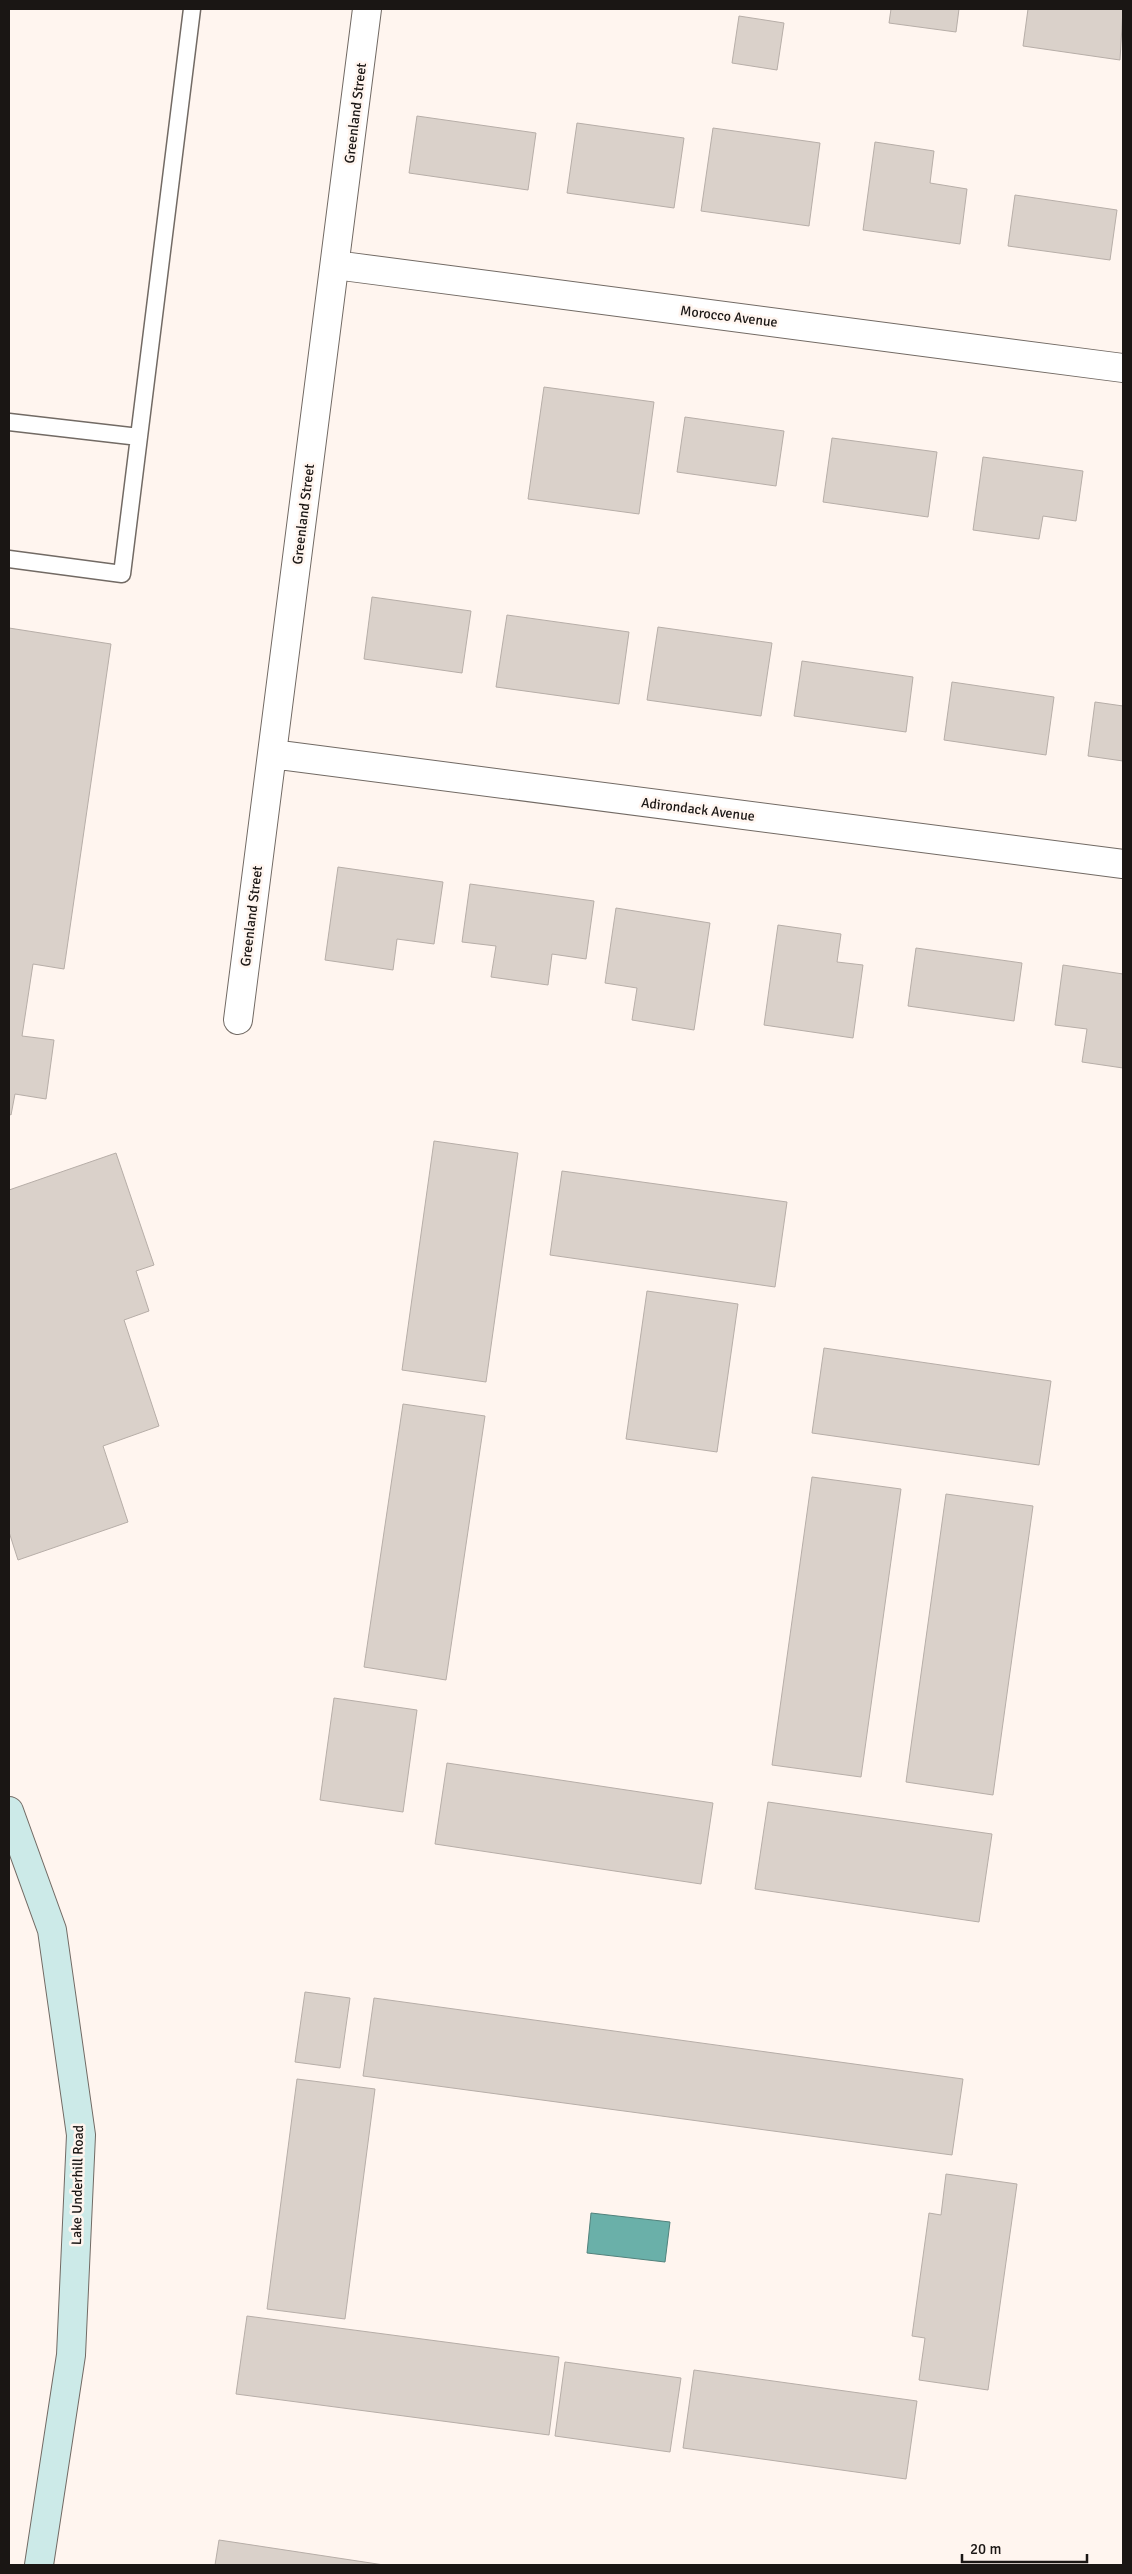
<svg xmlns="http://www.w3.org/2000/svg" width="1132" height="2574" viewBox="0 0 1132 2574" font-family="Signika,sans-serif">
<rect width="100%" height="100%" fill="#fff5ef"/>
<!-- water -->
<path fill="#6ab0a9" stroke="#52827c" d="M591 2213 670 2222 665 2262 587 2253Z"/>
<!-- building -->
<path fill="#dad1ca" stroke="#b7aea8" d="M891 9H959L956 32 889 23Z
M1028 9H1123L1120 60 1023 46Z
M739 16 784 23 777 70 732 63Z
M417 116 536 133 528 190 409 173Z
M577 123 684 138 674 208 567 193Z
M713 128 820 143 809 226 701 211Z
M875 142 934 151 930 183 967 189 960 244 863 230Z
M1015 195 1117 210 1110 260 1008 246Z
M544 387 654 402 639 514 528 499Z
M685 417 784 431 776 486 677 472Z
M832 438 937 452 928 517 823 502Z
M983 457 1083 471 1076 521 1043 516 1039 539 973 530Z
M372 597 471 611 462 673 364 659Z
M507 615 629 632 619 704 496 687Z
M658 627 772 643 761 716 647 700Z
M9 628 111 644 64 969 33 964 22 1036 54 1040 46 1099 15 1094 11 1115 9 1114Z
M802 661 913 677 906 732 794 716Z
M952 682 1054 697 1046 755 944 740Z
M1095 702 1123 706V761L1088 756Z
M338 867 443 882 434 944 397 939 393 970 325 960Z
M470 884 594 901 586 959 552 954 548 985 491 977 496 946 462 942Z
M616 908 710 923 694 1030 632 1020 637 988 605 983Z
M778 925 841 934 837 962 863 965 853 1038 764 1025Z
M916 948 1022 963 1014 1021 908 1006Z
M1063 965 1123 974V1068L1082 1062 1087 1029 1055 1025Z
M434 1141 518 1153 486 1382 402 1370Z
M116 1153 154 1265 136 1271 149 1311 124 1320 159 1426 103 1446 128 1522 18 1560 9 1532V1190Z
M562 1171 787 1202 775 1287 550 1255Z
M647 1291 738 1304 717 1452 626 1439Z
M824 1348 1051 1381 1039 1465 812 1433Z
M403 1404 485 1416 446 1680 364 1667Z
M812 1477 901 1489 861 1777 772 1765Z
M946 1494 1033 1506 993 1795 906 1782Z
M334 1698 417 1710 403 1812 320 1800Z
M447 1763 713 1803 701 1884 435 1844Z
M768 1802 992 1834 979 1922 755 1889Z
M305 1992 350 1998 340 2068 295 2062Z
M374 1998 963 2079 952 2155 363 2076Z
M297 2079 375 2089 345 2319 267 2309Z
M946 2174 1017 2184 988 2390 919 2380 925 2338 912 2336 929 2213 941 2215Z
M247 2316 559 2357 549 2435 236 2394Z
M565 2362 681 2378 670 2452 555 2436Z
M694 2370 917 2401 906 2479 683 2448Z
M219 2540 384 2565H215Z"/>
<g fill="none" stroke-linecap="round" stroke-linejoin="round">
<defs>
<path id="service" d="M9 422 139 437
M9 559 122 574 192 9"/>
<path id="minor" d="M335 265 1123 368
M272 754 1123 864
M238 1020 367 9"/>
<path id="secondary" d="M9 1811 52 1930 81 2135 71 2355 39 2565"/>
</defs>
<!-- service casing -->
<use href="#service" stroke="#726a64" stroke-width="19"/>
<!-- minor casing -->
<use href="#minor" stroke="#726a64" stroke-width="30"/>
<!-- secondary casing -->
<use href="#secondary" stroke="#726a64" stroke-width="30"/>
<!-- service -->
<use href="#service" stroke="#fff" stroke-width="16"/>
<!-- minor -->
<use href="#minor" stroke="#fff" stroke-width="28"/>
<!-- secondary -->
<use href="#secondary" stroke="#cceae8" stroke-width="28"/>
</g>
<g text-anchor="middle" stroke-width="5" stroke-linejoin="round" paint-order="stroke">
<!-- street labels -->
<g font-size="14" fill="#1a1614" stroke="#fff5ef">
<text transform="translate(355 113) rotate(-83)" y="5">Greenland Street</text>
<text transform="translate(729 316) rotate(7)" y="5">Morocco Avenue</text>
<text transform="translate(303 514) rotate(-83)" y="5">Greenland Street</text>
<text transform="translate(698 809) rotate(7)" y="5">Adirondack Avenue</text>
<text transform="translate(251 916) rotate(-83)" y="5">Greenland Street</text>
<text transform="translate(77 2185) rotate(-89)" y="5">Lake Underhill Road</text>
</g>
</g>
<!-- border -->
<rect width="1132" height="2574" fill="none" stroke="#1a1614" stroke-width="20"/>
<!-- scale -->
<path d="M962 2554v8h125v-8" fill="none" stroke="#1a1614" stroke-width="2.5"/>
<text x="970" y="2554" font-size="15" fill="#1a1614" stroke="#fff5ef" stroke-width="4" paint-order="stroke">20 m</text>
</svg>
